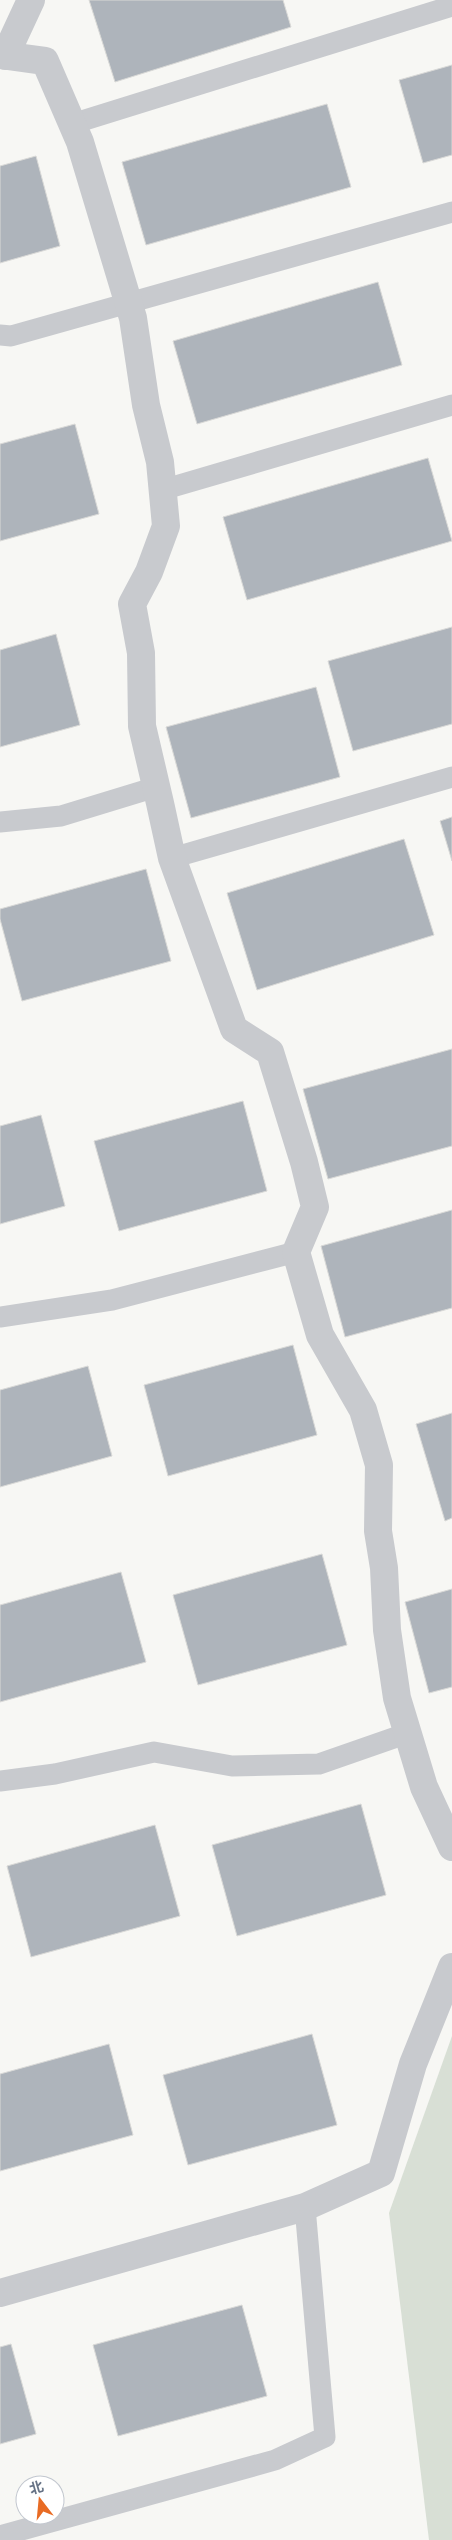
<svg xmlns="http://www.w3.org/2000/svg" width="452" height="2540" viewBox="0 0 452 2540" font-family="Inter,'Noto Sans SC',sans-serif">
<rect width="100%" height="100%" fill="#f7f7f4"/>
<!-- green -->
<path fill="#d8dfd5" d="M452 2036V2540H429L389 2213Z"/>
<!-- building -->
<path fill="#aeb4bb" stroke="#d9d9d7" d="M89 0H283L291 27 115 82Z
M452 65V155L423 163 399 80Z
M327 104 351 187 146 245 122 162Z
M36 156 60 246 0 263V166Z
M378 282 402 365 197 424 173 341Z
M75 424 99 514 0 541V444Z
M428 458 452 541 247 600 223 517Z
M452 627V724L353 751 328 661Z
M56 634 80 725 0 747V650Z
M316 687 340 777 191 818 166 727Z
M452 817V861L440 821Z
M404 839 434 935 257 990 227 893Z
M146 869 171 961 22 1001 0 919V909Z
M452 1049V1146L328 1179 303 1089Z
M243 1101 267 1191 119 1231 94 1141Z
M41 1115 65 1206 0 1224V1126Z
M452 1210V1308L345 1337 321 1246Z
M293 1345 317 1435 168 1476 144 1385Z
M88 1366 112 1456 0 1487V1390Z
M452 1413V1518L445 1521 416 1424Z
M322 1554 347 1645 198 1685 173 1595Z
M121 1572 146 1662 0 1702V1605Z
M452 1589V1687L429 1693 405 1602Z
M361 1804 386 1895 237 1936 212 1845Z
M155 1825 180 1916 31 1957 7 1866Z
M312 2034 337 2125 188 2165 163 2075Z
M109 2044 133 2135 0 2171V2074Z
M242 2305 267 2396 118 2436 93 2345Z
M11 2344 36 2434 0 2444V2347Z"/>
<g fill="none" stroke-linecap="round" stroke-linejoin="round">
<!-- service -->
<path stroke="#c8cace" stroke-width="21" d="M72 124 452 6
M0 335 11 336 452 212
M162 490 452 405
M0 822 61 816 156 787
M172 858 452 777
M0 1317 112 1300 296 1252
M0 1781 55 1774 154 1752 232 1766 319 1764 408 1733
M0 2536 275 2460 325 2437 305 2207"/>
<!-- minor -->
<path stroke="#c8cace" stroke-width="28" d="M0 55 45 61 80 142 133 318 146 405 160 462 166 526 149 572 132 604 141 653 142 726 160 803 172 858 234 1029 270 1052 304 1162 315 1207 296 1252 320 1335 363 1410 379 1465 378 1531 384 1568 387 1630 397 1698 424 1787 452 1847
M5 56 31 0
M0 2293 305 2207 381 2173 413 2064 452 1967"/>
</g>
<!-- north arrow -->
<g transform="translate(40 2500) rotate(344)"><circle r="24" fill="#ffffff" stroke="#c2c7cf"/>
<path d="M0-4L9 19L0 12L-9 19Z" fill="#e86b24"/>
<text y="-8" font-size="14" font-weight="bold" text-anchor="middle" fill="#667386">北</text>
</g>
</svg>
